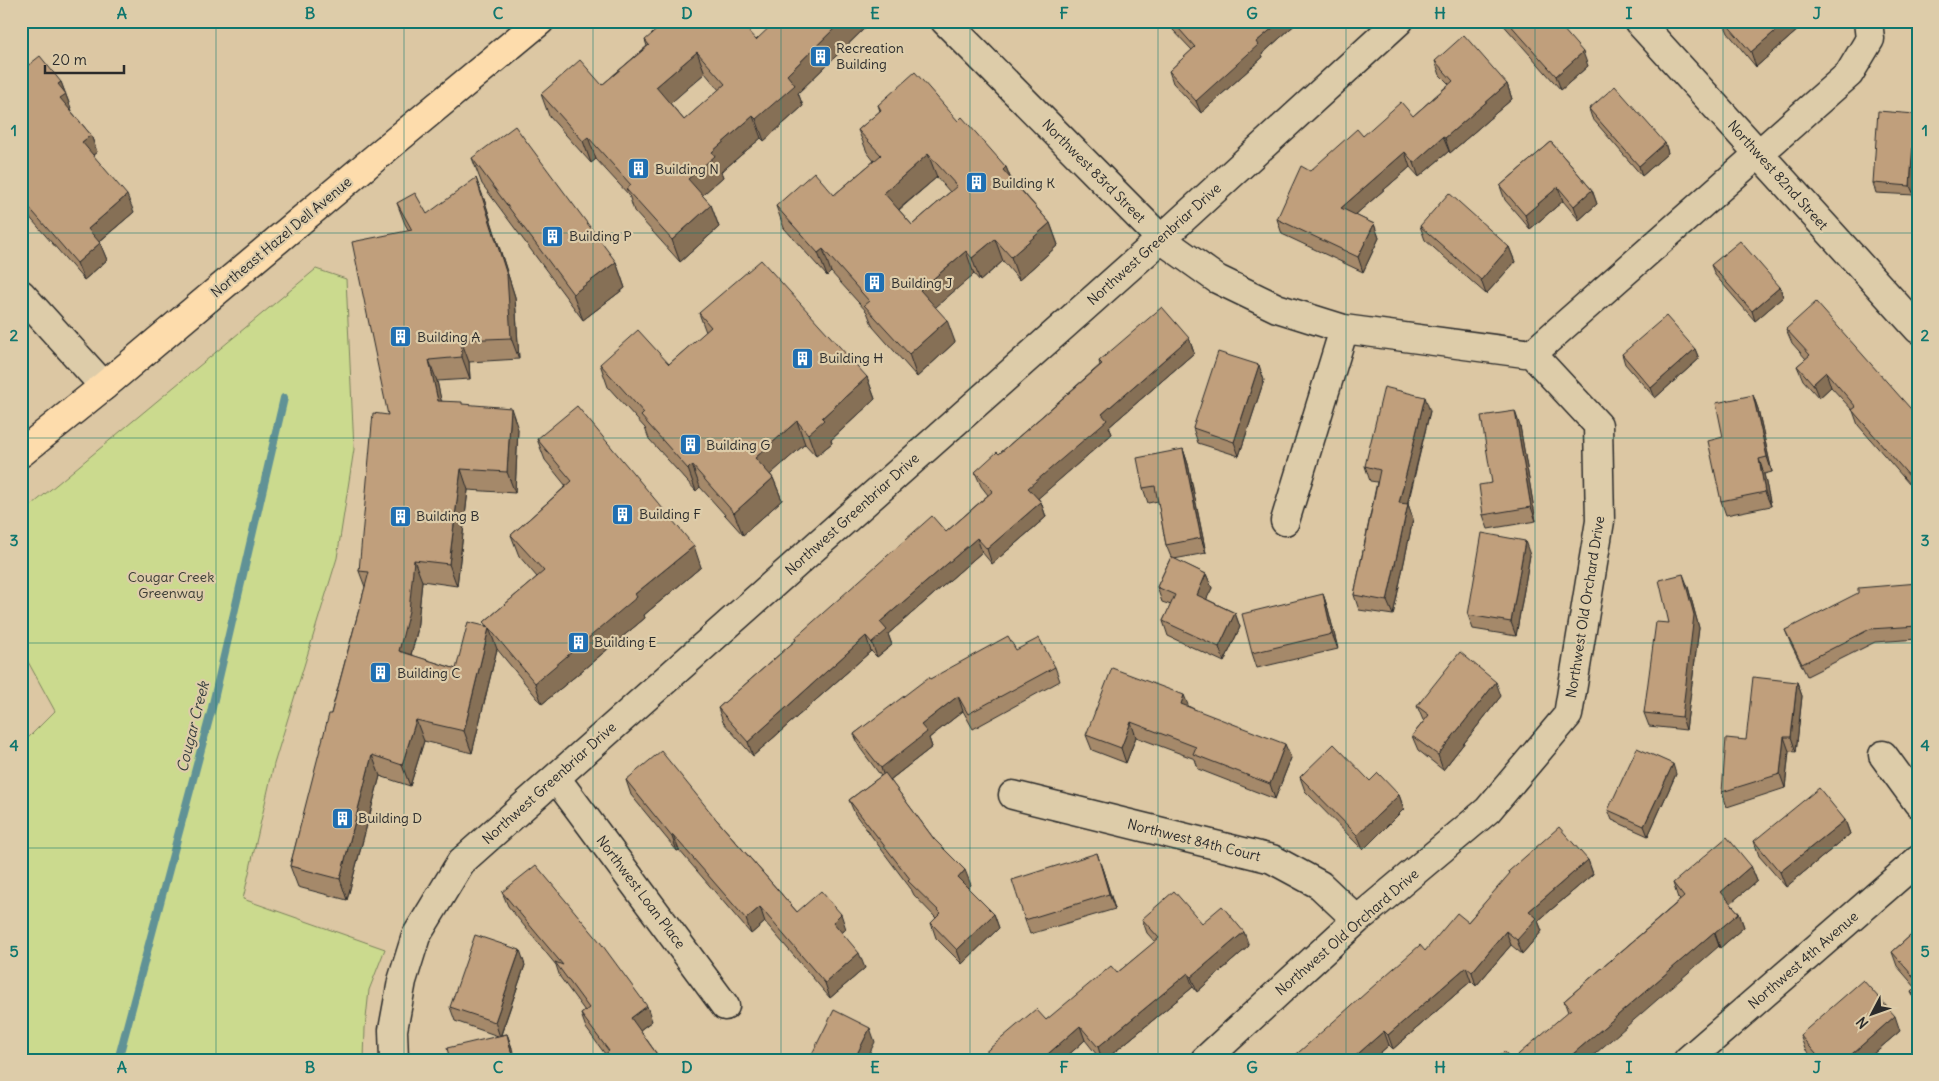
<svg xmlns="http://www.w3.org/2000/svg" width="1939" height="1081" viewBox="0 0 1939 1081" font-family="Delius,sans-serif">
<rect width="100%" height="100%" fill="#dcc7a3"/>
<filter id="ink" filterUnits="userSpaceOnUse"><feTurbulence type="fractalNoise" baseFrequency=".02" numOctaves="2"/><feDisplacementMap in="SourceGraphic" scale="10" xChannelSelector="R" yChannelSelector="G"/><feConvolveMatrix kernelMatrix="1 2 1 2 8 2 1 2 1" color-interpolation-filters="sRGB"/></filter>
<g filter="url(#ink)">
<!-- green -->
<path fill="#cbda8e" stroke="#7b825c" d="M316 269 346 279 354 449 337 558 274 764 243 899 385 949 369 990 365 1028 364 1060H21V745L55 711 21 649V514Z"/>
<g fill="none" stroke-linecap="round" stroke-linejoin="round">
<!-- stream -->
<path stroke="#619296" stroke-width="8" d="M118 1060 211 712 284 398"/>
<defs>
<path id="minor" d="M945 21 1161 239 1217 279 1277 308 1344 329 1532 354
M1638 21 1918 329
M21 294 104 386
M1285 521 1344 329
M1883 755 1918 803
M556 778 725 1006
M1013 795 1272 859 1320 885 1357 920
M394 1060 393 1030 402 981 416 936 461 862 1161 239 1399 21
M1205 1060 1357 920 1488 810 1568 715 1600 521 1598 425 1532 354 1849 74 1870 39 1868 21
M1688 1060 1918 860"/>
<path id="major" d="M21 453 104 386 388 147 540 21"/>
</defs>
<!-- minor casing -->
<use href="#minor" stroke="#2b2b2b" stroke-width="31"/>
<!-- major casing -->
<use href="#major" stroke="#2b2b2b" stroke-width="31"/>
<!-- minor -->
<use href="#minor" stroke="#ddcca9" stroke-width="28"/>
<!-- major -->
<use href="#major" stroke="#fddcac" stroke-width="28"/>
</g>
<!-- wall -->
<path fill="#a5896b" stroke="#2b2b2b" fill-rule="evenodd" d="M1170 21 1214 22 1299 21 1262 54 1263 57 1201 113 1173 83 1169 71 1192 50 1173 30Z
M1500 21H1556L1588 66 1561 90Z
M1723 21H1808L1756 67 1728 33Z
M869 24 798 93 803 106 764 141 761 138 721 172 723 177 702 195 711 205 719 227 680 262 634 211 629 195 596 159 591 163 549 116 541 94 602 85 647 46 645 40H756ZM705 73 719 90 684 120 670 103Z
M1435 61 1507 84 1512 99 1450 153 1449 151 1419 177 1410 167 1355 215 1374 224 1379 238 1363 272 1282 234 1277 219 1363 136 1413 116 1449 84 1440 75Z
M21 71 61 82 72 111H71L91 135 97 152 93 155 134 212 99 242 107 260 84 280 26 213 24 214 21 211Z
M878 105 958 121 1006 167 1010 177 1050 223 1058 245 1019 280 1003 261 980 281 974 274 935 307 955 342 917 377 873 327 867 312 831 272 827 276 784 228 776 206 834 195 874 161 867 152 858 130 880 111ZM937 177 950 192 912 225 899 210Z
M1589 109 1665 143 1668 153 1642 176 1592 118Z
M1918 121V137L1914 195 1876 193 1873 183Z
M1551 142 1592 190 1597 204 1579 220 1563 201 1530 229 1505 200 1500 186Z
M472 158 616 262 625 288 583 320 482 184Z
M484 199 515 297 519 359 469 362 470 379 437 381 441 401 463 405 518 429 515 493 468 490 457 586 422 581 417 632 411 655 456 669 486 627 484 622 537 577 519 556 511 535 566 486 545 460 537 439 701 567 644 615 645 618 542 704 497 649 472 753 424 741 410 786 380 776 347 900 298 887 290 866 365 587 359 571 388 415 409 231 405 224 397 203 427 214Z
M1420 226 1509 247 1515 262 1486 294 1425 240Z
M1711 265 1780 287 1783 297 1755 321 1715 275Z
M699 313 867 377 875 399 831 440 832 443 816 456 805 444 770 474 773 478 782 500 743 535 700 487 696 491 649 439 645 428 608 387 600 364H669L706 332Z
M1786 329 1918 417 1916 492 1858 425 1853 411 1831 387 1819 398 1803 380 1797 366 1806 359 1792 343Z
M1189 338 1194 353 1109 427 1112 434 1038 498 1041 502 1046 517 992 564 982 552 888 634 892 645 877 657 871 651 753 756 723 722 718 708 796 640 795 638 946 532 988 495 981 486 975 472 999 454 1100 365 1099 361Z
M1695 349 1699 359 1655 398 1625 364 1622 354Z
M1264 380 1239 456 1198 443 1193 428Z
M1753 395 1758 409 1772 472 1764 474 1771 506 1726 515 1721 501 1723 437Z
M1430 411 1408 504 1413 519 1393 615 1359 610 1354 595 1377 482 1370 481 1365 466Z
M1520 426 1536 521 1488 529 1483 515 1492 483Z
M1183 449 1188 464 1206 553 1174 559 1206 574 1212 588 1206 599 1235 613 1240 627 1224 662 1168 636 1163 621 1171 605 1162 602 1157 587 1171 557 1166 545 1158 501 1148 503 1143 488Z
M1530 555 1516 636 1473 629 1468 615Z
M1918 583V639L1875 642 1807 676 1790 642 1785 630Z
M1688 587 1699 628 1686 730 1649 726 1644 713 1669 623Z
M1323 594 1328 609 1338 649 1257 668 1252 653Z
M1055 667 1060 681 973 729 963 711 929 738 932 747 890 780 934 839 971 885 968 888 994 914 999 928 962 964 936 938 931 923 936 918 914 895 911 889 855 814 849 800 881 776 860 748 854 734 930 679Z
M1797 682 1802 696 1796 752 1789 751 1785 788 1727 807 1722 792 1746 740Z
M1501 696 1443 770 1418 750 1412 736 1424 721 1423 720 1417 706Z
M1188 706 1291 758 1275 799 1198 769 1195 759 1136 737 1126 763 1092 750 1086 735Z
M1676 774 1648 836 1612 820 1608 810Z
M1300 777 1370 781 1399 795 1404 809 1363 850 1305 791Z
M626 780 716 819 797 912 846 929 842 933 865 968 830 998 765 922 751 934 679 850 677 851 631 795Z
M1845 820 1850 834 1786 887 1759 856 1754 841Z
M1588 860 1593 874 1538 921 1542 931 1522 954 1511 945 1476 986 1471 981 1393 1049 1389 1045 1372 1060H1290L1425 951 1468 922 1510 874 1509 871Z
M1751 866 1757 881 1730 903 1739 913 1744 927 1720 948 1719 946 1568 1012 1564 1001 1680 900 1678 898 1673 883Z
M1102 868 1115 909 1030 934 1025 920Z
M502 892 652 1021 640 1030 661 1060H603L602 1057 605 1054 586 1028 581 1014 585 1011 560 977 556 965 508 906Z
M1142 919 1202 923 1249 946 1197 992 1193 987 1105 1060H1101L1085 1040 1063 1060H976L1046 1020 1117 973 1155 942 1147 933Z
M1918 929V1007L1911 992 1916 988 1897 966 1892 952Z
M525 965 501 1035 507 1034 512 1048 498 1036 455 1021 450 1007Z
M1900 1031 1866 1060H1814L1805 1049 1800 1035Z"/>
<!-- shaded-wall -->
<path fill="#866f57" stroke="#2b2b2b" d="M842 21H868L869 24 798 93 803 106 764 141 756 119 787 75Z
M1281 21H1299L1262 54 1263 57 1201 113 1196 101 1256 42Z
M1787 21H1808L1756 67 1751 52Z
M697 52 705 73 664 109 656 87Z
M1583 52 1588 66 1561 90 1556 76Z
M61 82 72 111 67 116 60 98 58 84Z
M1507 84 1512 99 1450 153 1445 138Z
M1915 114 1918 121V137L1914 195 1910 186Z
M753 116 761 138 721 172 723 177 696 201 688 179 712 152Z
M91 135 97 152 88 159 82 142Z
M588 137 596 159 591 163 583 141Z
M1443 137 1449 151 1419 177 1414 163Z
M1665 143 1668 153 1642 176 1639 166Z
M1405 152 1410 167 1346 223 1341 208Z
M928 154 937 177 892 215 884 193Z
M1006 167 1015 190 1003 170Z
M476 178 484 199 515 297 519 359 511 338Z
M1558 187 1563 201 1530 229 1525 215Z
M1592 190 1597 204 1579 220 1574 206Z
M127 195 134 212 94 246 88 229Z
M21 201 26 213 24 214 21 206Z
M711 205 719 227 680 262 672 240Z
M1050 223 1058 245 1019 280 1011 257Z
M1374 224 1379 238 1363 272 1358 257Z
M995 239 1003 261 980 281 972 258Z
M100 243 107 260 84 280 77 263Z
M1509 247 1515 262 1486 294 1481 280Z
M823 249 831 272 827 276 818 253Z
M966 251 974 274 929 313 920 290Z
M616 262 625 288 583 320 573 294Z
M1780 287 1783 297 1755 321 1752 311Z
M947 320 955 342 917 377 909 354Z
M1189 338 1194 353 1109 427 1112 434 1034 502 1028 488 1102 414Z
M461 340 469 362 470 379 462 357Z
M1695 349 1699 359 1655 398 1651 388Z
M429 360 437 381 446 422 438 401Z
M1259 365 1264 380 1239 456 1234 442Z
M1826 372 1831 387 1819 398 1813 384Z
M867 377 875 399 831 440 832 443 816 456 808 434 822 418Z
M1753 395 1758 409 1772 472 1767 457Z
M1425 397 1430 411 1404 517 1399 503Z
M511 408 518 429 515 493 507 472Z
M1515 411 1520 426 1536 521 1531 507Z
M797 421 805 444 764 480 755 458Z
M1183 449 1188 464 1206 553 1201 538Z
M1759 459 1764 474 1771 506 1765 492Z
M692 465 700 487 696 491 688 469Z
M461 469 468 490 457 586 449 564Z
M1918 472V491L1916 492 1911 478Z
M773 478 782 500 743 535 734 513Z
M1041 502 1046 517 992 564 987 549Z
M1408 504 1413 519 1393 615 1387 601Z
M977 538 982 552 888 634 892 645 877 657 872 643 880 622Z
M1525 541 1530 555 1516 636 1511 622Z
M694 546 701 567 644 615 645 618 542 704 535 683 635 594Z
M414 560 422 581 417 632 406 673 399 651Z
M1206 574 1212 588 1202 609 1197 595Z
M1683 574 1688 587 1699 628 1686 730 1682 717Z
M1323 594 1328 609 1338 649 1332 634Z
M1235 613 1240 627 1224 662 1219 647Z
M489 628 497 649 472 753 464 731Z
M866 636 871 651 753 756 748 742Z
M1496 682 1501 696 1443 770 1438 755Z
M1797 682 1802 696 1796 752 1791 737Z
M1184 695 1190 710 1181 704Z
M958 696 963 711 929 738 932 747 886 783 881 768 921 725Z
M416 720 424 741 410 786 402 765Z
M1131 722 1136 737 1126 763 1121 748Z
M1784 737 1789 751 1785 788 1780 774Z
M1285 744 1291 758 1275 799 1270 784Z
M372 755 380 776 347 900 340 879Z
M1673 764 1676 774 1648 836 1644 826Z
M1399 795 1404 809 1363 850 1357 835Z
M1845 820 1850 834 1786 887 1780 872Z
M673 835 679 850 677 851 672 837Z
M1097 853 1102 868 1115 909 1109 894Z
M1588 860 1593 874 1538 921 1542 931 1522 954 1517 940 1529 911Z
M1751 866 1757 881 1726 907 1721 892Z
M965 870 971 885 963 892 958 878Z
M760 907 765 922 751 934 746 919Z
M1739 913 1744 927 1720 948 1715 933Z
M841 914 846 929 838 936 833 922Z
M994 914 999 928 962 964 957 950Z
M1506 931 1511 945 1476 986 1472 972Z
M1244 932 1249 946 1197 992 1191 977Z
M1714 932 1719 946 1588 1060H1566Z
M520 950 525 965 500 1037 495 1022Z
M859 953 865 968 830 998 825 983Z
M1466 967 1471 981 1393 1049 1388 1035Z
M1188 973 1193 987 1105 1060H1102L1098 1047Z
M647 1006 652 1021 636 1033 631 1018Z
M1895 1016 1900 1031 1866 1060H1845Z
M1080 1026 1085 1040 1063 1060H1041Z
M870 1028 875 1042 866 1060H854Z
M1384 1031 1389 1045 1372 1060H1351Z
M507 1034 512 1048 515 1060H513Z"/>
<!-- building -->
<path fill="#c09f7c" stroke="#2b2b2b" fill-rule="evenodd" d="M667 21H739L756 40 776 21H842L787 75 795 85 756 119 753 116 712 152 715 156 688 179 711 205 672 240 626 189 631 185 588 137 583 141 541 94 580 60 602 85 649 45 645 40ZM697 52 725 84 684 120 656 87Z
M1172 21 1214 22 1281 21 1256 42 1258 45 1196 101 1169 71 1195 47Z
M1507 21H1556L1583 52 1556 76Z
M1724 21H1787L1751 52Z
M1464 35 1507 84 1445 138 1443 137 1414 163 1405 152 1341 208 1374 224 1358 257 1277 219 1301 166 1310 171 1357 129 1363 136 1401 102 1413 116 1453 81 1435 61Z
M40 56 61 82 58 84 66 94 60 98 91 135 82 142 127 195 88 229 100 243 77 263 21 198V71Z
M915 72 958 121 962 117 1006 167 1003 170 1050 223 1011 257 995 239 972 258 966 251 920 290 947 320 909 354 864 305 869 301 823 249 818 253 776 206 814 172 834 195 881 155 858 130 881 110 878 105ZM928 154 957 186 912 225 884 193Z
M1615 86 1665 143 1639 166 1589 109Z
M1878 111 1915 114 1910 186 1873 183Z
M515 126 616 262 573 294 472 158Z
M1551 142 1592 190 1574 206 1558 187 1525 215 1500 186Z
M476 178 507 275 511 338 461 340 462 357 429 360 438 401 462 402V404L511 408 507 472 461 469 449 564 414 560 409 611 399 651 456 669 468 622 489 627 484 622 544 571 511 535 572 481 537 439 577 406 694 546 635 594 637 597 535 683 489 628 464 731 416 720 402 765 372 755 340 879 290 866 329 714H331L369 572 359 571 373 413 388 415 352 242 412 230 397 203 415 193 427 214Z
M1449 193 1509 247 1481 280 1420 226Z
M1740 241 1780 287 1752 311 1711 265Z
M761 260 867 377 822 418 824 420 808 434 797 421 755 458 773 478 734 513 692 465 688 469 641 416 644 413 600 364 638 330 669 364 711 327 699 313Z
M1816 302 1918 417V472L1911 478 1852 410 1856 407 1826 372 1813 384 1797 366 1810 355 1786 329Z
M1162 307 1189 338 1102 414 1107 420 1028 488 1041 502 987 549 977 538 880 622 887 630 872 643 866 636 748 742 718 708 796 640 795 638 932 516 946 532 993 491 975 472 997 452 999 454 1102 364 1099 361Z
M1666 316 1695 349 1651 388 1622 354Z
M1218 352 1259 365 1234 442 1193 428Z
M1384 387 1425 397 1399 503 1408 504 1387 601 1354 595 1380 470 1365 466Z
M1753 395 1767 457 1759 459 1765 492 1721 501 1708 441 1723 437 1716 403Z
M1515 411 1531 507 1483 515 1479 485 1492 483 1481 416Z
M1183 449 1201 538 1166 545 1155 486 1143 488 1137 458Z
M1482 533 1525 541 1511 622 1468 615Z
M1171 557 1206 574 1197 595 1235 613 1219 647 1163 621 1175 595 1157 587Z
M1683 574 1694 615 1682 717 1644 713 1656 622 1669 623 1659 580Z
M1918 583V626L1870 629 1802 664 1785 630 1858 593V588Z
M1323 594 1332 634 1252 653 1242 614Z
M1008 636 1016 650 1039 638 1055 667 968 714 958 696 921 725 927 732 881 768 854 734 929 677 930 679Z
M1460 652 1496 682 1438 755 1412 736 1429 715 1417 706Z
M1112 668 1184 695 1181 704 1285 744 1270 784 1193 754 1196 747 1131 722 1121 748 1086 735Z
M1753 677 1797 682 1791 737H1784L1780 774 1722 792 1726 738 1746 740Z
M1334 744 1370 781 1378 773 1399 795 1357 835 1300 777Z
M1637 748 1673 764 1644 826 1608 810Z
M661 751 716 819 797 912 821 891 841 914 833 922 859 953 825 983 760 907 746 919 673 835 672 837 626 780Z
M885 773 934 839 965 870 958 878 994 914 957 950 931 923 941 913 908 881 910 879 849 800Z
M1819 788 1845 820 1780 872 1754 841Z
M1559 827 1588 860 1529 911 1537 918 1517 940 1506 931 1472 972 1466 967 1388 1035 1384 1031 1351 1060H1290L1420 945 1425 951 1457 913 1468 922 1510 873 1509 871Z
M1727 837 1751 866 1721 892 1739 913 1715 933 1714 932 1566 1060H1512L1571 1009 1564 1001 1684 897 1673 883Z
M1097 853 1109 894 1025 920 1012 880Z
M536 865 600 942 647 1006 631 1018 661 1060H604L602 1057 609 1051 581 1014 589 1008 555 962 563 965 502 892Z
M1174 891 1202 923 1222 906 1244 932 1191 977 1188 973 1098 1047 1080 1026 1041 1060H976L1036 1009 1046 1020 1111 966 1117 973 1159 938 1142 919Z
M1918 929V982L1892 952Z
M475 935 520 950 495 1022 450 1007Z
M1863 980 1895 1016 1845 1060H1821L1800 1035Z
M1918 986V999L1911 992Z
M834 1010 870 1028 854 1060H809Z
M507 1034 513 1060H450L447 1048Z
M1504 1051 1512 1060H1495Z
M1761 1053 1767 1060H1753Z"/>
</g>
<!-- grid -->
<path fill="none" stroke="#0f766e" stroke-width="1" stroke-opacity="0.55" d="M216 21V1060M404 21V1060M593 21V1060M781 21V1060M970 21V1060M1158 21V1060M1346 21V1060M1535 21V1060M1723 21V1060M21 233H1918M21 438H1918M21 643H1918M21 848H1918"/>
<!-- icons -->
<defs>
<symbol id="building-square" viewBox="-11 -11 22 22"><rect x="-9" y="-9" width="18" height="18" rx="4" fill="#1f6fb2" stroke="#ddcca9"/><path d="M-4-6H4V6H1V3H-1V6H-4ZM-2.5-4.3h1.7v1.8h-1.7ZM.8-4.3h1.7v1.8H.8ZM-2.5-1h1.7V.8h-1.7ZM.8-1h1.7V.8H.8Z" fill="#fff"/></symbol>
</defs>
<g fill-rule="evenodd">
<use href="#building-square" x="808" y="44" width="25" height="25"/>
<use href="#building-square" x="626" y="156" width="25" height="25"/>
<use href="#building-square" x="964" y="170" width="25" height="25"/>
<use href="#building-square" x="540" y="224" width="25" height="25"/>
<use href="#building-square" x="862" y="270" width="25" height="25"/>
<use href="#building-square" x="388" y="324" width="25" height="25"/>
<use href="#building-square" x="790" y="346" width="25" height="25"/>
<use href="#building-square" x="678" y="432" width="25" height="25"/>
<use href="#building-square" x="610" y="502" width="25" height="25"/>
<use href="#building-square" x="388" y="504" width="25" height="25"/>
<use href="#building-square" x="566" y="630" width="25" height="25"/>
<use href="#building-square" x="368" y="660" width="25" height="25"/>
<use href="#building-square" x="330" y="806" width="25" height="25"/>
</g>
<g text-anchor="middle" stroke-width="4.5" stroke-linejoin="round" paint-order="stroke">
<!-- poi labels -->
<g font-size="14" fill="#2b2b2b" stroke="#ddcca9" text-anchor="start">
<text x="836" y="53">Recreation<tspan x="836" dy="16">Building</tspan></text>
<text x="655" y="174">Building N</text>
<text x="992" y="188">Building K</text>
<text x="569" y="241">Building P</text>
<text x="891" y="288">Building J</text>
<text x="417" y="342">Building A</text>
<text x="819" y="363">Building H</text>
<text x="706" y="450">Building G</text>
<text x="639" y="519">Building F</text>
<text x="416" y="521">Building B</text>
<text x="594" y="647">Building E</text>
<text x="397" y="678">Building C</text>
<text x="358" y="823">Building D</text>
</g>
<!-- street labels -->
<g font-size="14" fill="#2b2b2b" stroke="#ddcca9">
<text transform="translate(1094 171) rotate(45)" y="5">Northwest 83rd Street</text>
<text transform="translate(1778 175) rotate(48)" y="5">Northwest 82nd Street</text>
<text transform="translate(281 237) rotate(-40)" y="5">Northeast Hazel Dell Avenue</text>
<text transform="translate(1154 244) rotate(-42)" y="5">Northwest Greenbriar Drive</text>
<text transform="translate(852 514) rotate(-42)" y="5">Northwest Greenbriar Drive</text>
<text transform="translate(1585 607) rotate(-81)" y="5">Northwest Old Orchard Drive</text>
<text transform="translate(549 783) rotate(-42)" y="5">Northwest Greenbriar Drive</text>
<text transform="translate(1194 840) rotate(14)" y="5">Northwest 84th Court</text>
<text transform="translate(641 892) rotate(53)" y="5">Northwest Loan Place</text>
<text transform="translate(1347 932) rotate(-41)" y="5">Northwest Old Orchard Drive</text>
<text transform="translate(1803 960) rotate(-41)" y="5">Northwest 4th Avenue</text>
</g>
<!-- park labels -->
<g font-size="14" fill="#3b3c35" stroke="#ddcca9">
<text x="171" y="582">Cougar Creek<tspan x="171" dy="16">Greenway</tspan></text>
</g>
<!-- water labels -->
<g font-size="15" font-style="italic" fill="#343c3d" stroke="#ddcca9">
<text transform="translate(193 727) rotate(-76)" y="5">Cougar Creek</text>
</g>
</g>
<!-- margin -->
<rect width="1939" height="1081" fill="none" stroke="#ddcca9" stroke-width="55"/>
<!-- north arrow -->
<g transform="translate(1872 1014) rotate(229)" stroke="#ddcca9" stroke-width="4" paint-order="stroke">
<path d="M0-4L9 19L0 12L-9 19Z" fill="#2b2b2b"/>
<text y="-8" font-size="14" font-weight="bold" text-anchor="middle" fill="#2b2b2b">N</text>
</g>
<!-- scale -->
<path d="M45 65v8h79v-8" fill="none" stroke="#2b2b2b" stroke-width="2.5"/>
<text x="52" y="65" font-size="15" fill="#2b2b2b" stroke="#ddcca9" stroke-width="4" paint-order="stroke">20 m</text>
<rect x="28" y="28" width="1884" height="1026" fill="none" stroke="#0f766e" stroke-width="2"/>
<g font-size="16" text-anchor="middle" font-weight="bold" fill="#0f766e">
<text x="122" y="19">A</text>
<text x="310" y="19">B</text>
<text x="498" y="19">C</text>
<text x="687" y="19">D</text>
<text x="875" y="19">E</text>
<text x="1064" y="19">F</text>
<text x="1252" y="19">G</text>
<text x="1440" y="19">H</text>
<text x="1629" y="19">I</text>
<text x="1817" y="19">J</text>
<text x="14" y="136">1</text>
<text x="1925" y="136">1</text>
<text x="14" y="341">2</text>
<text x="1925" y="341">2</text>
<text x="14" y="546">3</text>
<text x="1925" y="546">3</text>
<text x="14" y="751">4</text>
<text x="1925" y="751">4</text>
<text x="14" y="957">5</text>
<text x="1925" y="957">5</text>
<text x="122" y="1073">A</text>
<text x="310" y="1073">B</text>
<text x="498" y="1073">C</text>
<text x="687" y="1073">D</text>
<text x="875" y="1073">E</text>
<text x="1064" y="1073">F</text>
<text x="1252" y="1073">G</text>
<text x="1440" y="1073">H</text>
<text x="1629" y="1073">I</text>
<text x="1817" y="1073">J</text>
</g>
</svg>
